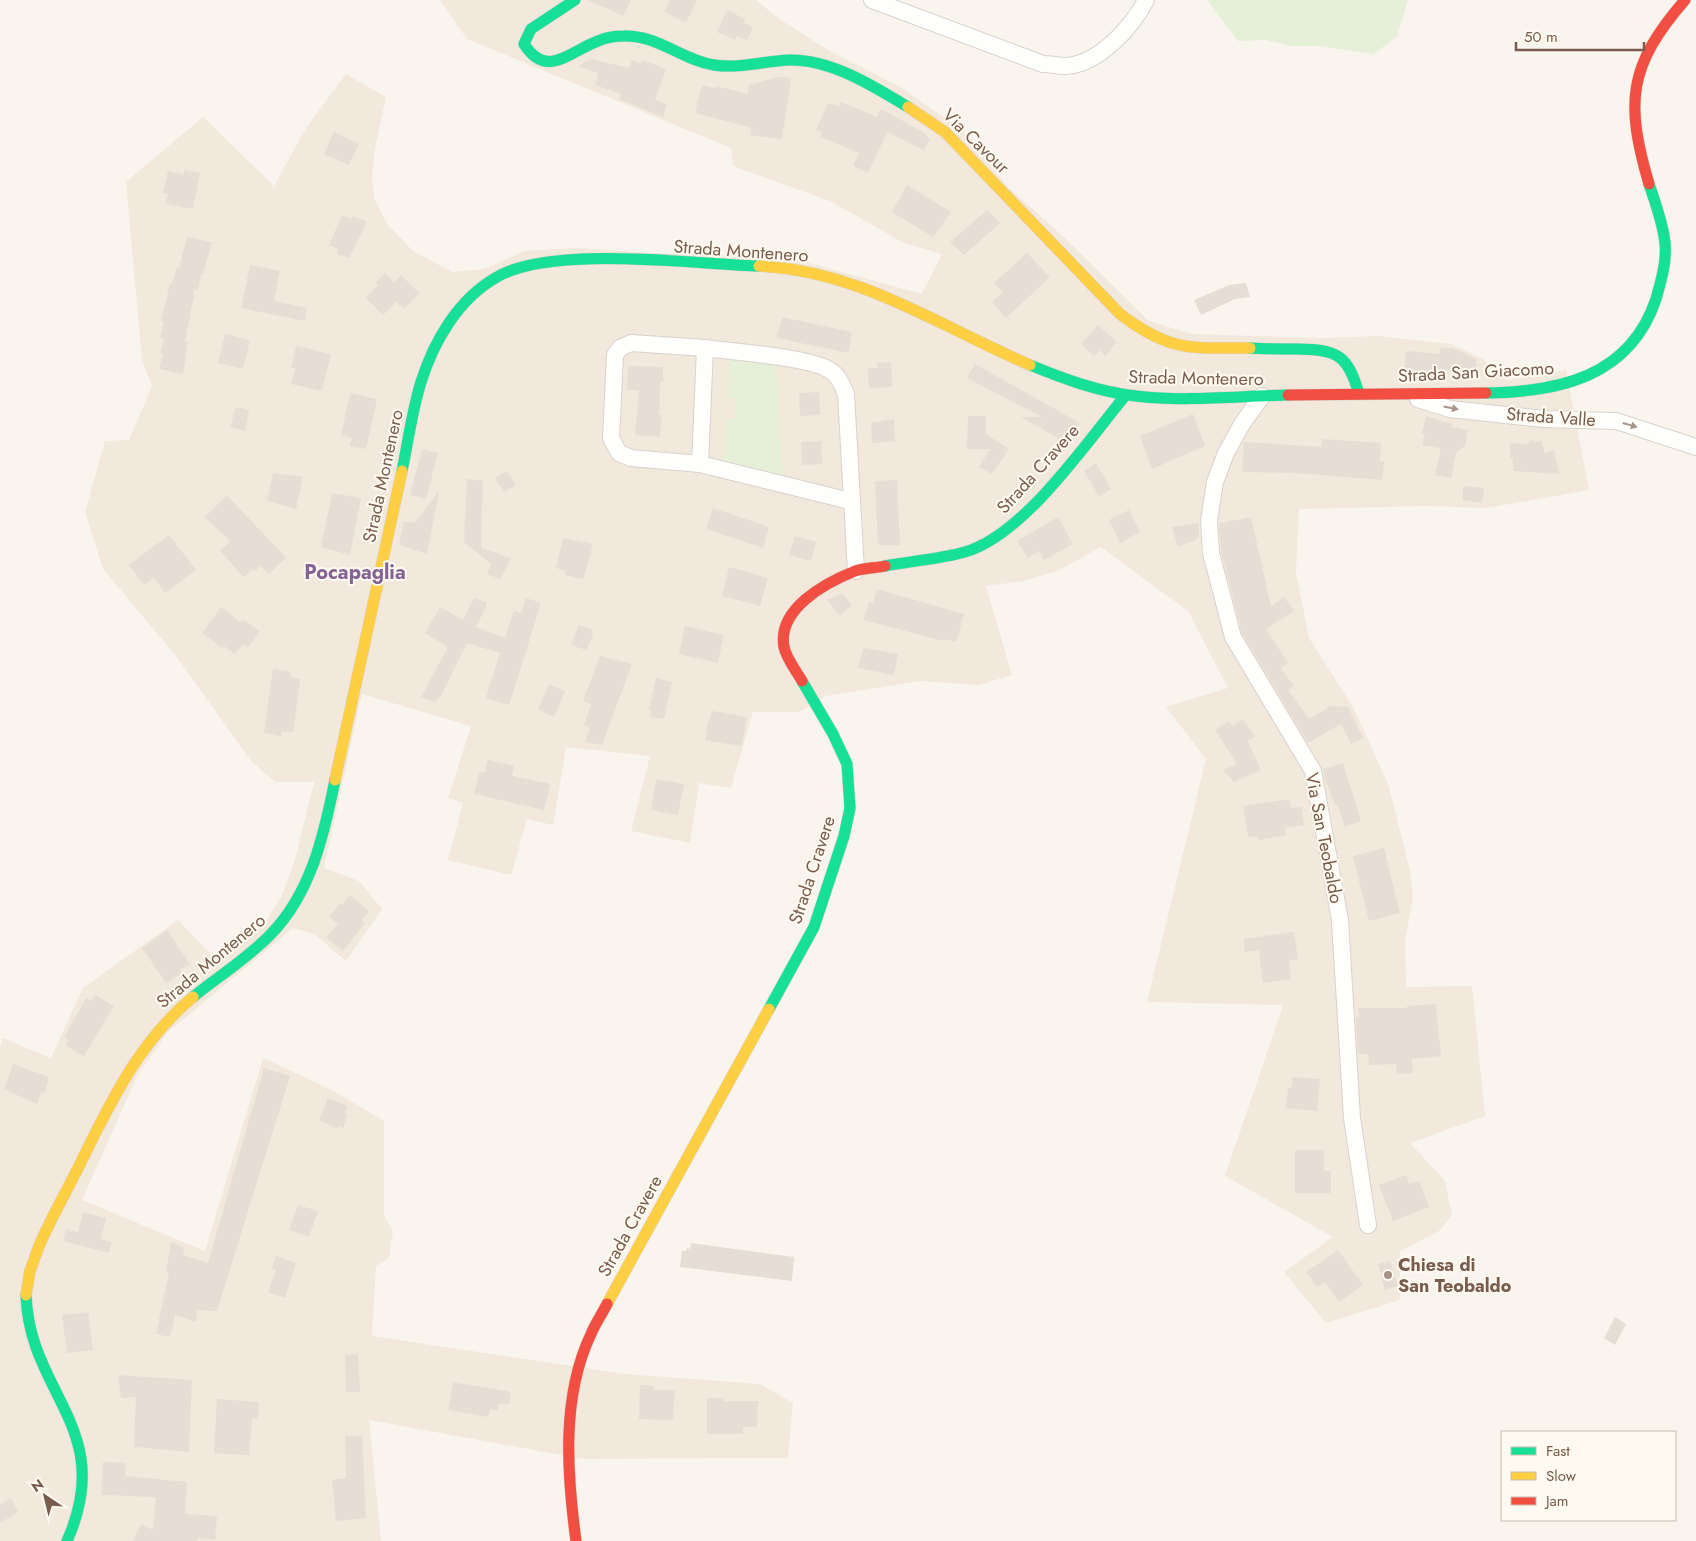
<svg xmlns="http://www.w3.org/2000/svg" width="1696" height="1541" viewBox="0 0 1696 1541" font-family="Jost,sans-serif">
<rect width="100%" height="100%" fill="#f9f5ee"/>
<!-- residential -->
<path fill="#f2e8dc" d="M440 0H756L778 18 828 50 902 88 963 131 1008 187 1066 239 1149 321 1192 334 1319 338 1377 336 1451 344 1483 359 1506 380 1566 370 1589 490 1487 508 1427 506 1299 509 1296 572 1309 638 1353 707 1388 784 1410 870 1413 898 1405 941 1406 987 1472 986 1485 1116 1410 1143 1445 1181 1452 1215 1439 1231 1400 1251V1300L1326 1323 1284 1272 1333 1237 1225 1176 1283 1005 1147 1002 1206 759 1166 707 1228 688 1188 611 1101 547 1057 571 1023 581 986 586 1012 675 979 685 920 681 826 696 799 712H753L731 788 699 783 690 843 631 831 650 756 566 747 553 825 527 819 511 875 448 860 463 803 448 798 471 726 362 694 324 868 359 881 382 909 346 961 314 934 293 928 167 1033 137 1076 82 1200 205 1251 263 1058 332 1090 384 1121V1215L393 1231 389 1258 376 1266 372 1336 625 1374 760 1384 793 1403 788 1458 583 1459 369 1420 381 1541H0V1047L3 1038 51 1058 83 988 178 920 217 961 263 926 281 897 295 860 314 782H275L251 761 176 656 103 569 85 512 105 441 129 440 152 386 142 360 126 182 203 117 274 186 306 128 346 74 386 97 375 148 372 179 374 198 387 224 413 251 452 272 485 269 524 251 580 248 653 253 791 258 922 294 942 254 904 243 830 201 733 166 731 148 467 39Z"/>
<!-- green -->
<path fill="#e6f0d9" d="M1207 0H1408L1397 37 1373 54 1319 46H1292L1266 40 1238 41Z
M729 358 776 365 783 475 723 461 726 418 735 419 736 400 728 398Z"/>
<!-- building -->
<path fill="#e6ddd5" d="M588 0H631L623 16Z
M670 0H697L686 23 664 12Z
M727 10 745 19 744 23 753 27 747 40 737 36 735 40 717 32Z
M591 59 629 68 632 60 641 63 643 60 666 69 655 100 667 104 663 117 619 99 621 94 595 85 598 73 578 66Z
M779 77 791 78 782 139 750 135 752 128 695 113 702 85 715 88 716 86 747 94 749 85Z
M841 102 877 117 881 109 923 132 930 139 924 150 887 132 868 173 853 166 859 153 820 137 822 132 816 130 828 103 839 106Z
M334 132 359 144 349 165 324 154Z
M184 170 200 173 193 209 166 204 168 194 163 193 168 171 184 174Z
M907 185 951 212 933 237 892 212Z
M987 210 1000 223 964 255 950 242Z
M342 215 352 219 353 216 367 222 349 258 337 254 338 249 329 245Z
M187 237 212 242 203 274H201L198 290 195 289 185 342H188L183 374 159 369 163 354 160 353 164 338 160 337 164 322H161L170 283 172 284 176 268H179Z
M1027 253 1050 277 1006 318 992 302 1003 292 994 283Z
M250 265 280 271 274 301 307 308 305 321 241 308Z
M385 273 394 282 401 275 419 293 404 309 396 302 383 315 366 298 378 285 376 282Z
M1246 283 1250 297 1235 299 1201 315 1194 300 1229 285Z
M782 317 852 332 848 353 777 338Z
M1098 325 1117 342 1105 356 1100 350 1094 356 1081 344Z
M225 334 250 340 243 369 218 363Z
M296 346 331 354 322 391 291 384 295 368H291Z
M1440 348H1453L1476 359 1477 373 1434 369 1433 374 1404 371 1406 351 1440 354Z
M891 362 892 387 869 388 868 368H877V363Z
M975 364 1080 423 1067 443 1021 417H1042L967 378Z
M628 366 663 367V382H660L659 415H662L660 437 635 435 639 390H627Z
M819 392 820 415 800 416 799 393Z
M350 393 377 399 366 449 350 446 352 438 341 435Z
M236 407 249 410 245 431 230 427Z
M1193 414 1205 446 1152 469 1140 436Z
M968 416H986V434L1009 449 992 474 979 467 990 449H967Z
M1426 416 1452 424 1451 427 1468 430 1465 446 1456 453 1451 478 1435 475 1441 448 1422 445 1425 434H1422Z
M894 419 895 441 872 443 871 423Z
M1322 439 1381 443 1380 461H1384L1382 480 1296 473 1242 472 1244 442 1321 447Z
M1531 439 1535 442 1541 440 1545 453 1554 450 1559 474 1513 471V458H1510V443L1528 444Z
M821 441 822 464 802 465 801 442Z
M422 449 438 453 426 499 410 495Z
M1096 463 1111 489 1099 496 1084 471Z
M507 471 516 485 504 492 495 478Z
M273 473 303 477 296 509 267 501Z
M467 479 483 481 481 548 511 558 500 579 487 574 491 564 464 542Z
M897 480 900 545H878L875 481Z
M1463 486 1484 488 1482 503 1463 500Z
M439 491 427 554 399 545 404 521 415 523Z
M332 493 361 498 350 555 321 547Z
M227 495 286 558 269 574 261 566 255 571 253 569 244 577 220 551 229 543V540L205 517Z
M713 508 769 527 763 548 706 529Z
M1129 510 1140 532 1120 543 1109 520Z
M1058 517 1073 544 1044 560 1039 551 1028 558 1017 541Z
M1251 517 1271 606 1284 597 1294 611 1266 629 1288 663 1281 668 1294 686 1288 690 1309 719 1331 706 1348 707 1363 738 1351 744 1341 724 1308 743 1242 633 1221 551 1219 523Z
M1199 523V538L1178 547 1172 527Z
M169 535 196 570 165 593 154 578 144 585 129 565Z
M795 536 816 542 811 561 789 555Z
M563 538 593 544 583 579 565 575 566 571 556 568Z
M729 567 768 578 760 606 722 596Z
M877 589 964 614 956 642 944 639 943 641 864 620 869 602 873 603Z
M842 593 852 605 840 616 827 600Z
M474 598 486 602V607L476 627 505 638 514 611 521 613 526 598 541 603 509 705 486 698 500 653 467 643 440 698 438 697 435 702 421 697 448 647 425 633 440 607 463 620Z
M221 607 239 621 244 620 260 631 248 648 243 644 235 654 224 646 222 648 202 633Z
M579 625 591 629 593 636 586 650 571 645Z
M685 626 724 635 718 663 679 654Z
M863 648 898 654 894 675 858 668Z
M600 656 632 664 602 745 585 742 590 728 584 725 591 704 583 701Z
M273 669 291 672 290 677 300 679 293 733 282 731 281 736 264 733Z
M656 678 672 682 664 719 650 717 652 711 649 710Z
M549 684 565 691 554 717 538 709Z
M712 711 747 717 742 746 705 740 708 721H710Z
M1243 719 1255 736 1248 741 1261 770 1234 782 1223 770 1237 764 1215 730 1229 721 1232 726Z
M488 760 514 766 512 776 550 784 544 810 474 794 479 772 485 773Z
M1343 763 1361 821 1345 827 1338 805H1335L1325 779 1323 769Z
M656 779 684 784 678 815 651 810Z
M1290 799 1291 808 1301 807 1304 825 1285 828 1286 835 1258 840 1257 836 1248 837 1243 806Z
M1384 848 1400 913 1369 921 1353 856Z
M350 895 369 911 362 920 365 923 343 951 326 938 338 924 329 917 340 903 342 905Z
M167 930 190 964 180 970 182 973 166 983 142 948Z
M1294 932 1298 959 1289 960 1291 979 1263 983 1259 950 1245 952 1244 939Z
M95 995 114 1006 84 1056 66 1046 69 1040 64 1037 86 998 91 1001Z
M1436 1004 1441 1056 1412 1059 1413 1073 1397 1074 1396 1064 1369 1065 1368 1054H1358L1356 1017H1359L1358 1008H1407V1006Z
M13 1064 49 1077 45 1093 41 1092 37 1104 4 1089Z
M264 1068 290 1076 217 1311 197 1310 196 1322 175 1315 170 1337 156 1334 169 1272 166 1271 171 1242 184 1248 183 1255 208 1263Z
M1293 1077 1320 1079 1317 1111 1286 1108 1288 1088H1291Z
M328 1098 348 1106 345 1114 348 1115 343 1128 339 1126 337 1129 319 1120Z
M1295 1150H1324V1171H1331V1193H1295Z
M1406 1175 1409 1184 1419 1181 1429 1207 1393 1221 1379 1185Z
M298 1205 318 1211 309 1237 289 1230Z
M83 1212 106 1218 101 1239 112 1242 109 1253 63 1241 66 1229 78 1232Z
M691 1243 794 1257 792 1281 680 1267 682 1251H686L687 1248 690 1249Z
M1338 1250 1363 1285 1339 1302 1325 1282 1317 1287 1306 1272Z
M276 1256 296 1263 285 1298 268 1292 276 1270 272 1269Z
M1390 1261 1398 1286 1385 1290 1378 1264Z
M88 1312 93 1350 67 1353 62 1315Z
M1615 1317 1626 1324 1615 1345 1604 1338Z
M358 1354 360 1392H346L345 1355Z
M118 1375 192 1380 189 1452 134 1447 136 1397 121 1398Z
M453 1382 511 1392 509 1405 499 1403 498 1411 490 1409 488 1417 448 1410Z
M640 1385 654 1386V1390H675L673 1420 639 1419Z
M707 1398H724V1401H758L757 1427H743V1434H707Z
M217 1399 259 1402 258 1419 252 1418 249 1455 214 1453Z
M345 1436H362L366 1518 336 1521 332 1480 346 1478Z
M103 1462 126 1463 125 1476 187 1482 185 1514 217 1516 215 1540 198 1538 197 1541H133L141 1524 153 1530 156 1497 101 1495Z
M11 1498 18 1512 0 1523V1505Z"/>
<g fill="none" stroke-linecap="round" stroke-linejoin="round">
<defs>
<path id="street" d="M872 0 1043 64C1050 64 1059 66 1066 66 1099 64 1132 27 1146 0
M705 348 631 343 620 348 615 355 611 438 619 453 631 458 700 464 850 501
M1262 396 1242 424 1226 453 1215 482 1209 520 1211 553 1233 637 1313 771 1340 920 1352 1118 1368 1225
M1418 399 1450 409 1544 419 1616 421 1696 447
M700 464 705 348C732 352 812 357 831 371 839 376 842 385 846 394L856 571"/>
<path id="fast" d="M575 0 531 29 524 44C547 80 570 51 598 41 607 37 616 36 624 36 658 35 682 60 714 65 739 69 764 61 789 60 831 59 873 86 908 107
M1250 348C1266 349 1281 349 1297 349 1337 349 1348 355 1359 394
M1030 365C1064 379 1099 392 1136 396 1186 402 1238 396 1288 395
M1486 393C1559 392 1630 377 1656 299 1661 281 1667 261 1665 243 1663 223 1655 202 1649 184
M402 471C408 442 412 411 421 382 434 341 458 299 497 277 552 245 693 264 759 266
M885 566C911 561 940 559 965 552 1024 535 1086 443 1125 396
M193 997C219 976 248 958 271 934 311 893 324 835 335 780
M769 1009 814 927 844 836 850 808 847 764 833 734 802 681
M26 1295C29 1394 117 1429 67 1541"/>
<path id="slow" d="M908 107 945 132 1120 314C1170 352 1190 348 1250 348
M759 266C859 270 941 327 1030 365
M335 780 402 471
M26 1295 30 1271 39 1246C52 1216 68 1189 82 1160 112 1099 140 1041 193 997
M607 1304 769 1009"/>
<path id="jam" d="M1649 184C1625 102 1628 66 1685 0
M1288 395 1486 393
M802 681C797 672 786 658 784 647 777 609 825 583 855 571 864 568 876 568 885 566
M576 1541C567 1474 561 1397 591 1334 595 1324 602 1314 607 1304"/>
</defs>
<!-- street casing -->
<use href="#street" stroke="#d8d2cc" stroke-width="18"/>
<!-- fast casing -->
<use href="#fast" stroke="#d9d1ca" stroke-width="12"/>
<!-- slow casing -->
<use href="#slow" stroke="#d9d1ca" stroke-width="12"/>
<!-- jam casing -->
<use href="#jam" stroke="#d9d1ca" stroke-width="12"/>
<!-- street -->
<use href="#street" stroke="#fefefc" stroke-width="16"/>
<!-- fast -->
<use href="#fast" stroke="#16e098" stroke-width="11"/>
<!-- slow -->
<use href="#slow" stroke="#ffcf43" stroke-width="11"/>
<!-- jam -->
<use href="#jam" stroke="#f24e42" stroke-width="11"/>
</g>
<!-- one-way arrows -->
<defs><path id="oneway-solid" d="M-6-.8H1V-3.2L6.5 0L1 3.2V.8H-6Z" transform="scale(1.25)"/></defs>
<g fill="#a8958a">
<use href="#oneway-solid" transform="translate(1451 408) rotate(11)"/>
<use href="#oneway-solid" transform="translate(1630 425) rotate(16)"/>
</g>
<!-- markers -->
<circle fill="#a69285" stroke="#fffaf1" stroke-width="2" cx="1388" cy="1275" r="5"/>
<g text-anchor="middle" stroke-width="4" stroke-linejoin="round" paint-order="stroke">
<!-- street labels -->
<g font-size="18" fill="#795c4c" stroke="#fffaf1">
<text transform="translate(976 141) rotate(44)" y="6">Via Cavour</text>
<text transform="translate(741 251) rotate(4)" y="6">Strada Montenero</text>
<text transform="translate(1476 372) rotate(-3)" y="6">Strada San Giacomo</text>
<text transform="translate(1196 378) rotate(1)" y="6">Strada Montenero</text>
<text transform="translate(1551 417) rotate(4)" y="6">Strada Valle</text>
<text transform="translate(1038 469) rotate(-48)" y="6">Strada Cravere</text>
<text transform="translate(383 476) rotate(-78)" y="6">Strada Montenero</text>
<text transform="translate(1324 838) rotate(79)" y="6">Via San Teobaldo</text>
<text transform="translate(812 870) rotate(-72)" y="6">Strada Cravere</text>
<text transform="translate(211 961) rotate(-40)" y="6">Strada Montenero</text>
<text transform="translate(630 1226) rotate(-61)" y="6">Strada Cravere</text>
</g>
<!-- poi labels -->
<g font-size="18" font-weight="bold" fill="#795c4c" stroke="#fffaf1" text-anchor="start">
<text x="1398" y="1271">Chiesa di<tspan x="1398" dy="21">San Teobaldo</tspan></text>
</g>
<!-- quarter labels -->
<g font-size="20" font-weight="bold" fill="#856495" stroke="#fffaf1">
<text x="355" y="579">Pocapaglia</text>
</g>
</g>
<!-- legend -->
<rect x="1501" y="1431" width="175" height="90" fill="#fffaf1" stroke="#c9bbaf"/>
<rect x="1511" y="1447" width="25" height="8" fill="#16e098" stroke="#c9bbaf"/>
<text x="1546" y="1456" font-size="15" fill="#795c4c">Fast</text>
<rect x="1511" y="1472" width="25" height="8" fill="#ffcf43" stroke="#c9bbaf"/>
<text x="1546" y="1481" font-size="15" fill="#795c4c">Slow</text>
<rect x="1511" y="1497" width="25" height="8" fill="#f24e42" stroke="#c9bbaf"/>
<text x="1546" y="1506" font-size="15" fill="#795c4c">Jam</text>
<!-- north arrow -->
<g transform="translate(45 1496) rotate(325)" stroke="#fffaf1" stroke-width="4" paint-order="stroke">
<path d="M0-4L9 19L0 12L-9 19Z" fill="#795c4c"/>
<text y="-8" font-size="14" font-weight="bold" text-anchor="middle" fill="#795c4c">N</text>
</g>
<!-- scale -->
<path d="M1516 42v8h128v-8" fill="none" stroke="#795c4c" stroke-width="2.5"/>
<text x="1524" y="42" font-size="15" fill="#795c4c" stroke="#fffaf1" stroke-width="4" paint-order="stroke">50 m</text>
</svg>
